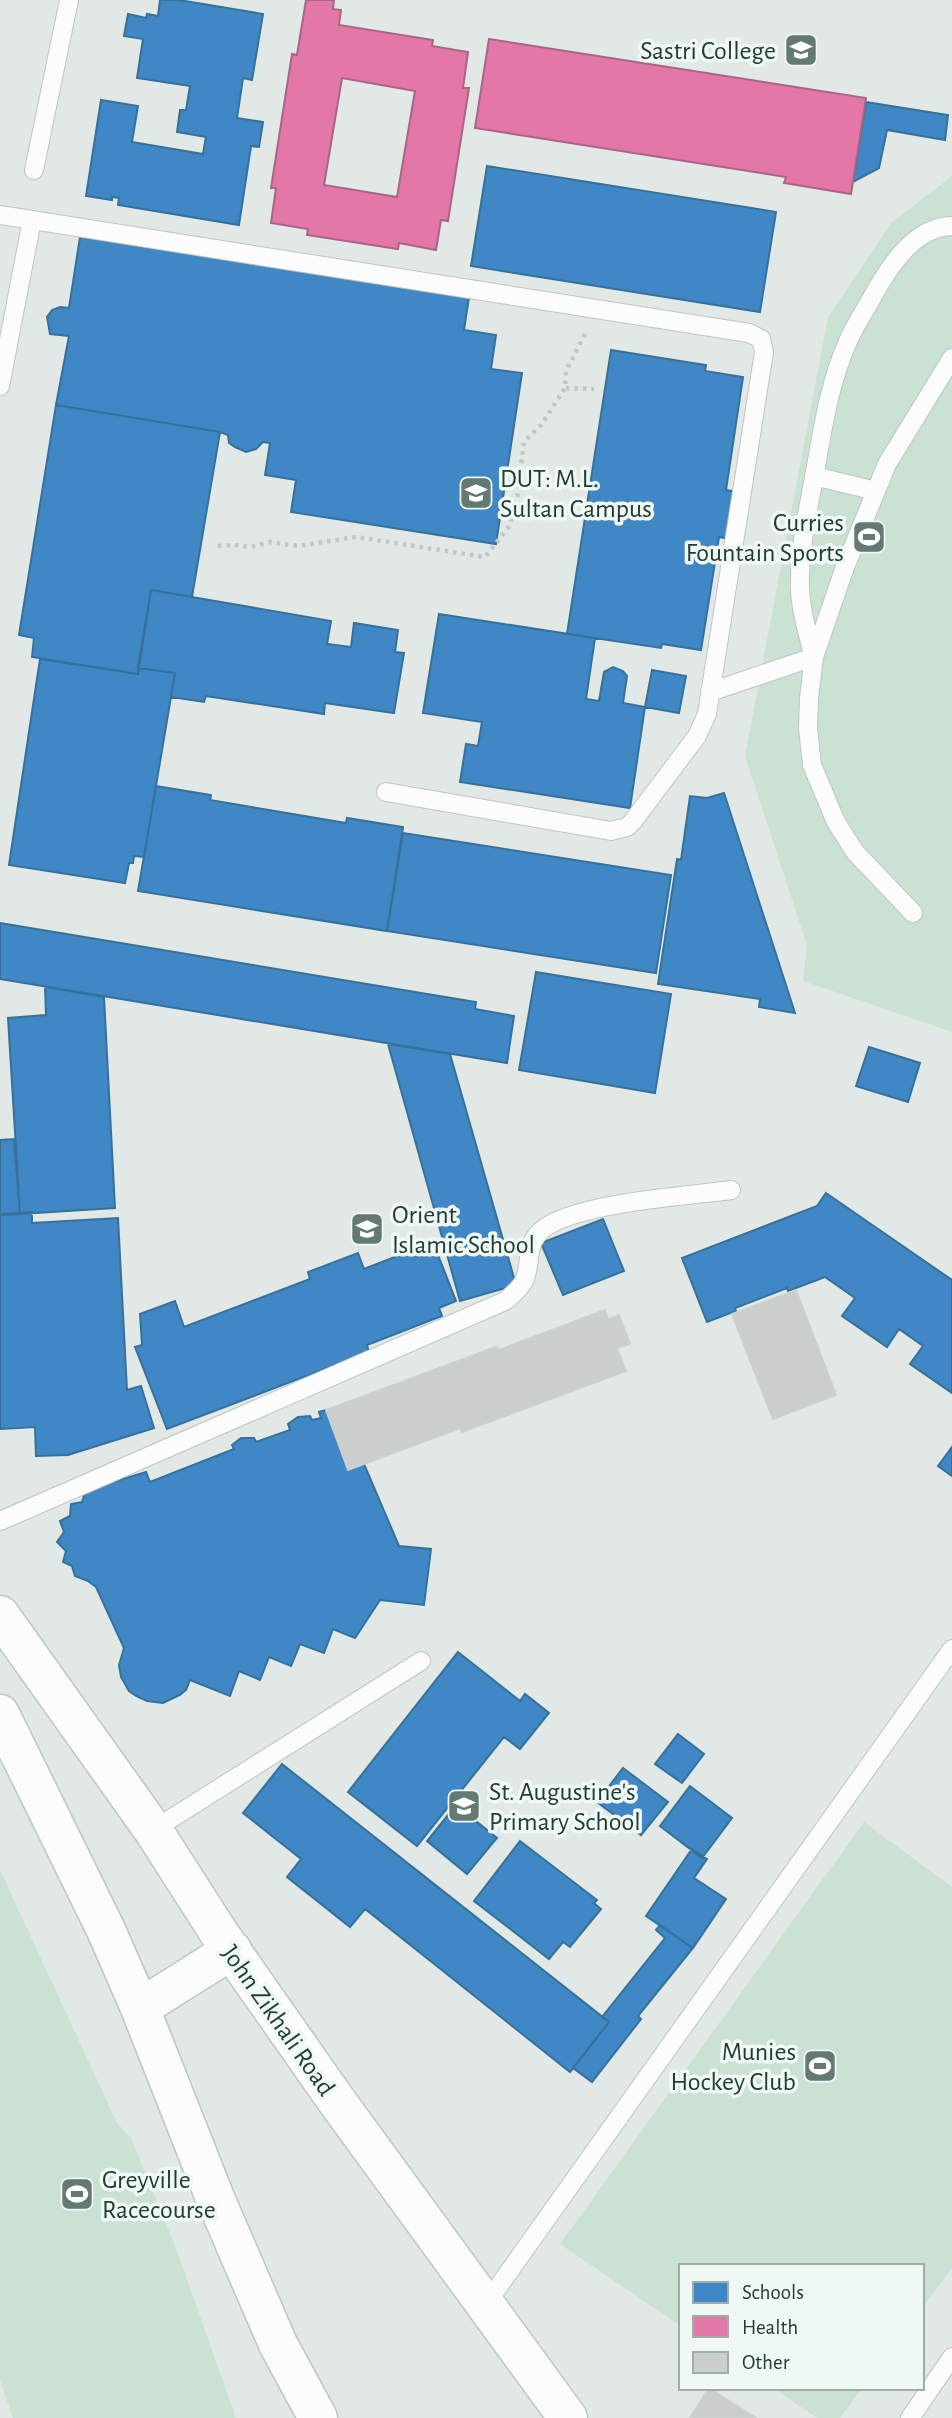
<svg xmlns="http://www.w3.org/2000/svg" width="952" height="2418" viewBox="0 0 952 2418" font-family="'Alegreya Sans',sans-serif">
<rect width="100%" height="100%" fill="#e2e8e6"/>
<!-- green -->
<path fill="#cae2d4" d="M952 176V1032L803 981 807 945 745 756 828 317 891 223Z
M864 1822 952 1887V2268L922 2308V2266H681V2326L560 2244Z
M0 1870 117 2123 131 2138 177 2251 236 2418H13L0 2380Z
M773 2388H862L840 2418H817Z"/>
<!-- schools -->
<path fill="#3f88c5" stroke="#36719a" stroke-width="2" d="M160 0H179L263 14 252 80 243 78 237 118 263 122 259 147 251 146 239 225 118 205 119 198 112 197V200L86 196 101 100 138 106 132 142 203 154 206 137 177 132 180 110H186L190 86 137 78 143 39 124 36 128 14 146 18 147 14 158 16Z
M866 102 948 115 945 140 887 130 879 168 853 182Z
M487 166 776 212 760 312 471 266Z
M80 237 469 297 464 330 496 335 491 369 522 373 496 544 291 512 296 480 265 475 270 443 263 442 256 449 246 452 235 447 229 443 228 435 220 432 56 405 69 336 50 334 47 317 52 310 60 307 69 308Z
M611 350 706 365 705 371 743 377 726 490 738 492 730 539 719 537 701 650 662 644 661 648 567 634Z
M56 405 220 432 192 597 151 590 138 674 32 657 34 638 19 635Z
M151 590 331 621 327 644 351 647 354 623 398 630 395 652 404 653 394 713 325 703 324 714 206 696 204 702 171 697 175 673 138 668Z
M439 614 595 638 586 699 599 701 604 672 613 667 623 671 627 676 623 703 645 707 630 808 460 782 466 744 478 746 482 722 423 713Z
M40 659 138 674V668L175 673 144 857 134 856 133 863H129L125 883 9 865Z
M652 670 686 676 679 713 645 707Z
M156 786 211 795 210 800 346 823 347 818 403 827 387 931 138 891Z
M724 793 795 1013 759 1007 760 999 658 984 677 859 681 860 690 796 707 798Z
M403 833 671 875 656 973 387 931Z
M0 923 476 1002 475 1009 514 1016 507 1063 0 979Z
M536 972 671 994 655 1093 519 1070Z
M45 987 104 997 115 1208 20 1214 8 1018 46 1015Z
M388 1044 450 1054 516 1285 460 1301Z
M869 1047 920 1063 908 1102 856 1086Z
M14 1139 20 1214 0 1215V1140Z
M826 1193 952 1280V1393L910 1364 923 1346 899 1329 887 1347 842 1316 855 1298 825 1277 788 1291 787 1288 735 1308 736 1311 707 1322 682 1258 817 1206Z
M32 1212V1223L118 1218 127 1390 141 1386 154 1428 68 1455 36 1456 35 1427 0 1429V1214Z
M603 1219 624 1271 563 1295 541 1243Z
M433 1242 456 1301 439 1308 442 1316 367 1345 369 1352 167 1429 135 1347 142 1345 140 1314 175 1301 184 1327 310 1279 308 1272 358 1253 364 1269Z
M326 1410 348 1470 364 1464 399 1546 431 1549 424 1605 380 1600 355 1638 333 1629 324 1653 300 1644 291 1666 269 1657 260 1680 239 1671 230 1696 190 1680 186 1690 180 1695 163 1703 147 1701 136 1696 129 1691 121 1677 119 1665 124 1648 96 1587 88 1581 75 1576 72 1566 63 1562 66 1551 57 1542 64 1532 60 1521 70 1516 71 1504 82 1502 86 1490 146 1472 150 1482 234 1449 232 1445 241 1438H254L256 1442 290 1430 288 1424 298 1417 310 1416 312 1420 321 1418 319 1412Z
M952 1447V1476L938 1466Z
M458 1652 520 1701 525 1694 549 1713 520 1749 504 1737 417 1846 348 1792Z
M678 1734 704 1754 682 1783 655 1764Z
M282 1764 609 2022 570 2072 365 1909 350 1927 287 1877 301 1859 243 1813Z
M623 1768 668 1802 641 1835 597 1802Z
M690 1786 732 1818 702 1858 660 1826Z
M456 1805 497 1838 467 1874 427 1841Z
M520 1841 597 1900 594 1903 601 1909 570 1947 563 1942 549 1959 474 1901Z
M692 1849 707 1859 694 1878 726 1899 693 1948 646 1916Z
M660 1925 693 1948 638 2016 641 2019 592 2082 573 2068 609 2022 602 2017 665 1938 656 1930Z"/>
<!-- health -->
<path fill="#e377a8" stroke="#a86586" stroke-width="2" fill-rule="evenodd" d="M306 0H334L333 9 341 10 339 25 433 40 432 46 468 52 463 88H469L448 221 441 220 436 250 399 243 398 249 307 235 308 229 271 223 276 188H271L292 54 297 55ZM342 78 415 91 397 197 324 185Z
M489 39 866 98 851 194 784 183 786 177 475 128Z"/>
<!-- building -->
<path fill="#cacfcd" stroke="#cbd1cf" stroke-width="2" d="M796 1290 836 1395 773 1419 732 1314Z
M605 1310 608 1319 619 1315 630 1344 617 1348 626 1371 462 1432 460 1428 348 1470 326 1410 496 1347 499 1350Z
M709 2388 756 2418H690Z"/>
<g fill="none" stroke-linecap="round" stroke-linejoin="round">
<defs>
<path id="lane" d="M34 170 69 0
M0 215 749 333 761 339 764 352 707 714 697 736 633 821 627 827 611 831 386 792
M0 386 32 220
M814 476 876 491
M814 657C808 635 801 612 800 589 799 553 806 519 813 483 822 434 828 385 849 339 856 323 867 308 875 292 892 263 915 227 952 226
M710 692 814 657
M913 913 855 852 836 822 812 765 808 728 809 698 814 657 845 567 887 464 952 358
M0 1521 505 1301C512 1295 520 1289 524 1281 531 1267 526 1248 537 1235 561 1203 689 1196 731 1190
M153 1830 421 1661
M486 2304 952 1649
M910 2418 952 2357"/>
<path id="secondary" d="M0 1615 153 1830 219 1933 336 2100 568 2418
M0 1714 106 1930 140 2008 215 2198 278 2344 318 2418
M140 2008 232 1950"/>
</defs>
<!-- lane casing -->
<use href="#lane" stroke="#bfc5c3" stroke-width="20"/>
<!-- secondary casing -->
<use href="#secondary" stroke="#bec6c4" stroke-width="41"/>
<!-- path -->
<path stroke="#bfc8c6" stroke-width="4.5" stroke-dasharray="3.5 5" stroke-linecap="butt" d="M585 334 566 371 565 388 594 389
M218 546 234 545 251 547 270 542 298 546 356 537 485 557 510 525 517 499 524 442 541 425 565 388"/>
<!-- lane -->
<use href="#lane" stroke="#fbfcfb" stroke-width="18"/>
<!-- secondary -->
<use href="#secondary" stroke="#fbfcfb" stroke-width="38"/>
</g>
<!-- icons -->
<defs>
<symbol id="school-square" viewBox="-11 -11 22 22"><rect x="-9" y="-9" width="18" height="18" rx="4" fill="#647874" stroke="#f0f8f4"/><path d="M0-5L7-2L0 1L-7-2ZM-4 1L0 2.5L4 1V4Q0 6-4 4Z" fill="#fff"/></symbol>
<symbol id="university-square" viewBox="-11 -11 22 22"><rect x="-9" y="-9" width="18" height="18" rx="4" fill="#647874" stroke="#f0f8f4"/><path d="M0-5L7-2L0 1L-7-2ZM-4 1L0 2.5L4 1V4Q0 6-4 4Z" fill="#fff"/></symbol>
<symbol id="stadium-square" viewBox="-11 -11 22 22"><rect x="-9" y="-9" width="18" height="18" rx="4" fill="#647874" stroke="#f0f8f4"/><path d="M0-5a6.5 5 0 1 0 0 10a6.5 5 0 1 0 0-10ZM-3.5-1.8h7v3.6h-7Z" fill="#fff"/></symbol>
</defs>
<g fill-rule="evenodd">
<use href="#school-square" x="782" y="31" width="38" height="38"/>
<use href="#university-square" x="457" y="474" width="38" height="38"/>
<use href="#stadium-square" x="850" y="518" width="38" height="38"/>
<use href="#school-square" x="348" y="1210" width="38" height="38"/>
<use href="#school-square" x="445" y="1787" width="38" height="38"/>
<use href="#stadium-square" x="801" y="2047" width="38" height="38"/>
<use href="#stadium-square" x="58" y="2175" width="38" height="38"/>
</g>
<g text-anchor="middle" stroke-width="7" stroke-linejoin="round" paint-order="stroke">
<!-- poi labels -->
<g font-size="26" fill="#203c37" stroke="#f0f8f4" text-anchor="start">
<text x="776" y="59" text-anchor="end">Sastri College</text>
<text x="500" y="487">DUT: M.L.<tspan x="500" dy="30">Sultan Campus</tspan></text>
<text x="844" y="531" text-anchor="end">Curries<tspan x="844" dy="30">Fountain Sports</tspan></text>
<text x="392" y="1223">Orient<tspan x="392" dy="30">Islamic School</tspan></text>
<text x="489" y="1800">St. Augustine's<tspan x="489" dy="30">Primary School</tspan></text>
<text x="796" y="2060" text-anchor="end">Munies<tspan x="796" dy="30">Hockey Club</tspan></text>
<text x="102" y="2188">Greyville<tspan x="102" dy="30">Racecourse</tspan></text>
</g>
<!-- street labels -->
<g font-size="26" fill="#203c37" stroke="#f0f8f4">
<text transform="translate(279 2020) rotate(55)" y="9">John Zikhali Road</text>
</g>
</g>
<!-- legend -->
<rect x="679" y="2264" width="245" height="126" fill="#f0f8f4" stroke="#9dada8" stroke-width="2"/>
<rect x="693" y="2282" width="35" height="21" fill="#3f88c5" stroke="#9dada8" stroke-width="2"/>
<text x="742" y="2299" font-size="21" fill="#203c37">Schools</text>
<rect x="693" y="2316" width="35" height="21" fill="#e377a8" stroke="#9dada8" stroke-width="2"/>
<text x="742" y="2334" font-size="21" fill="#203c37">Health</text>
<rect x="693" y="2352" width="35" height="21" fill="#cacfcd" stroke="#9dada8" stroke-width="2"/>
<text x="742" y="2369" font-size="21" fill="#203c37">Other</text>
</svg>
